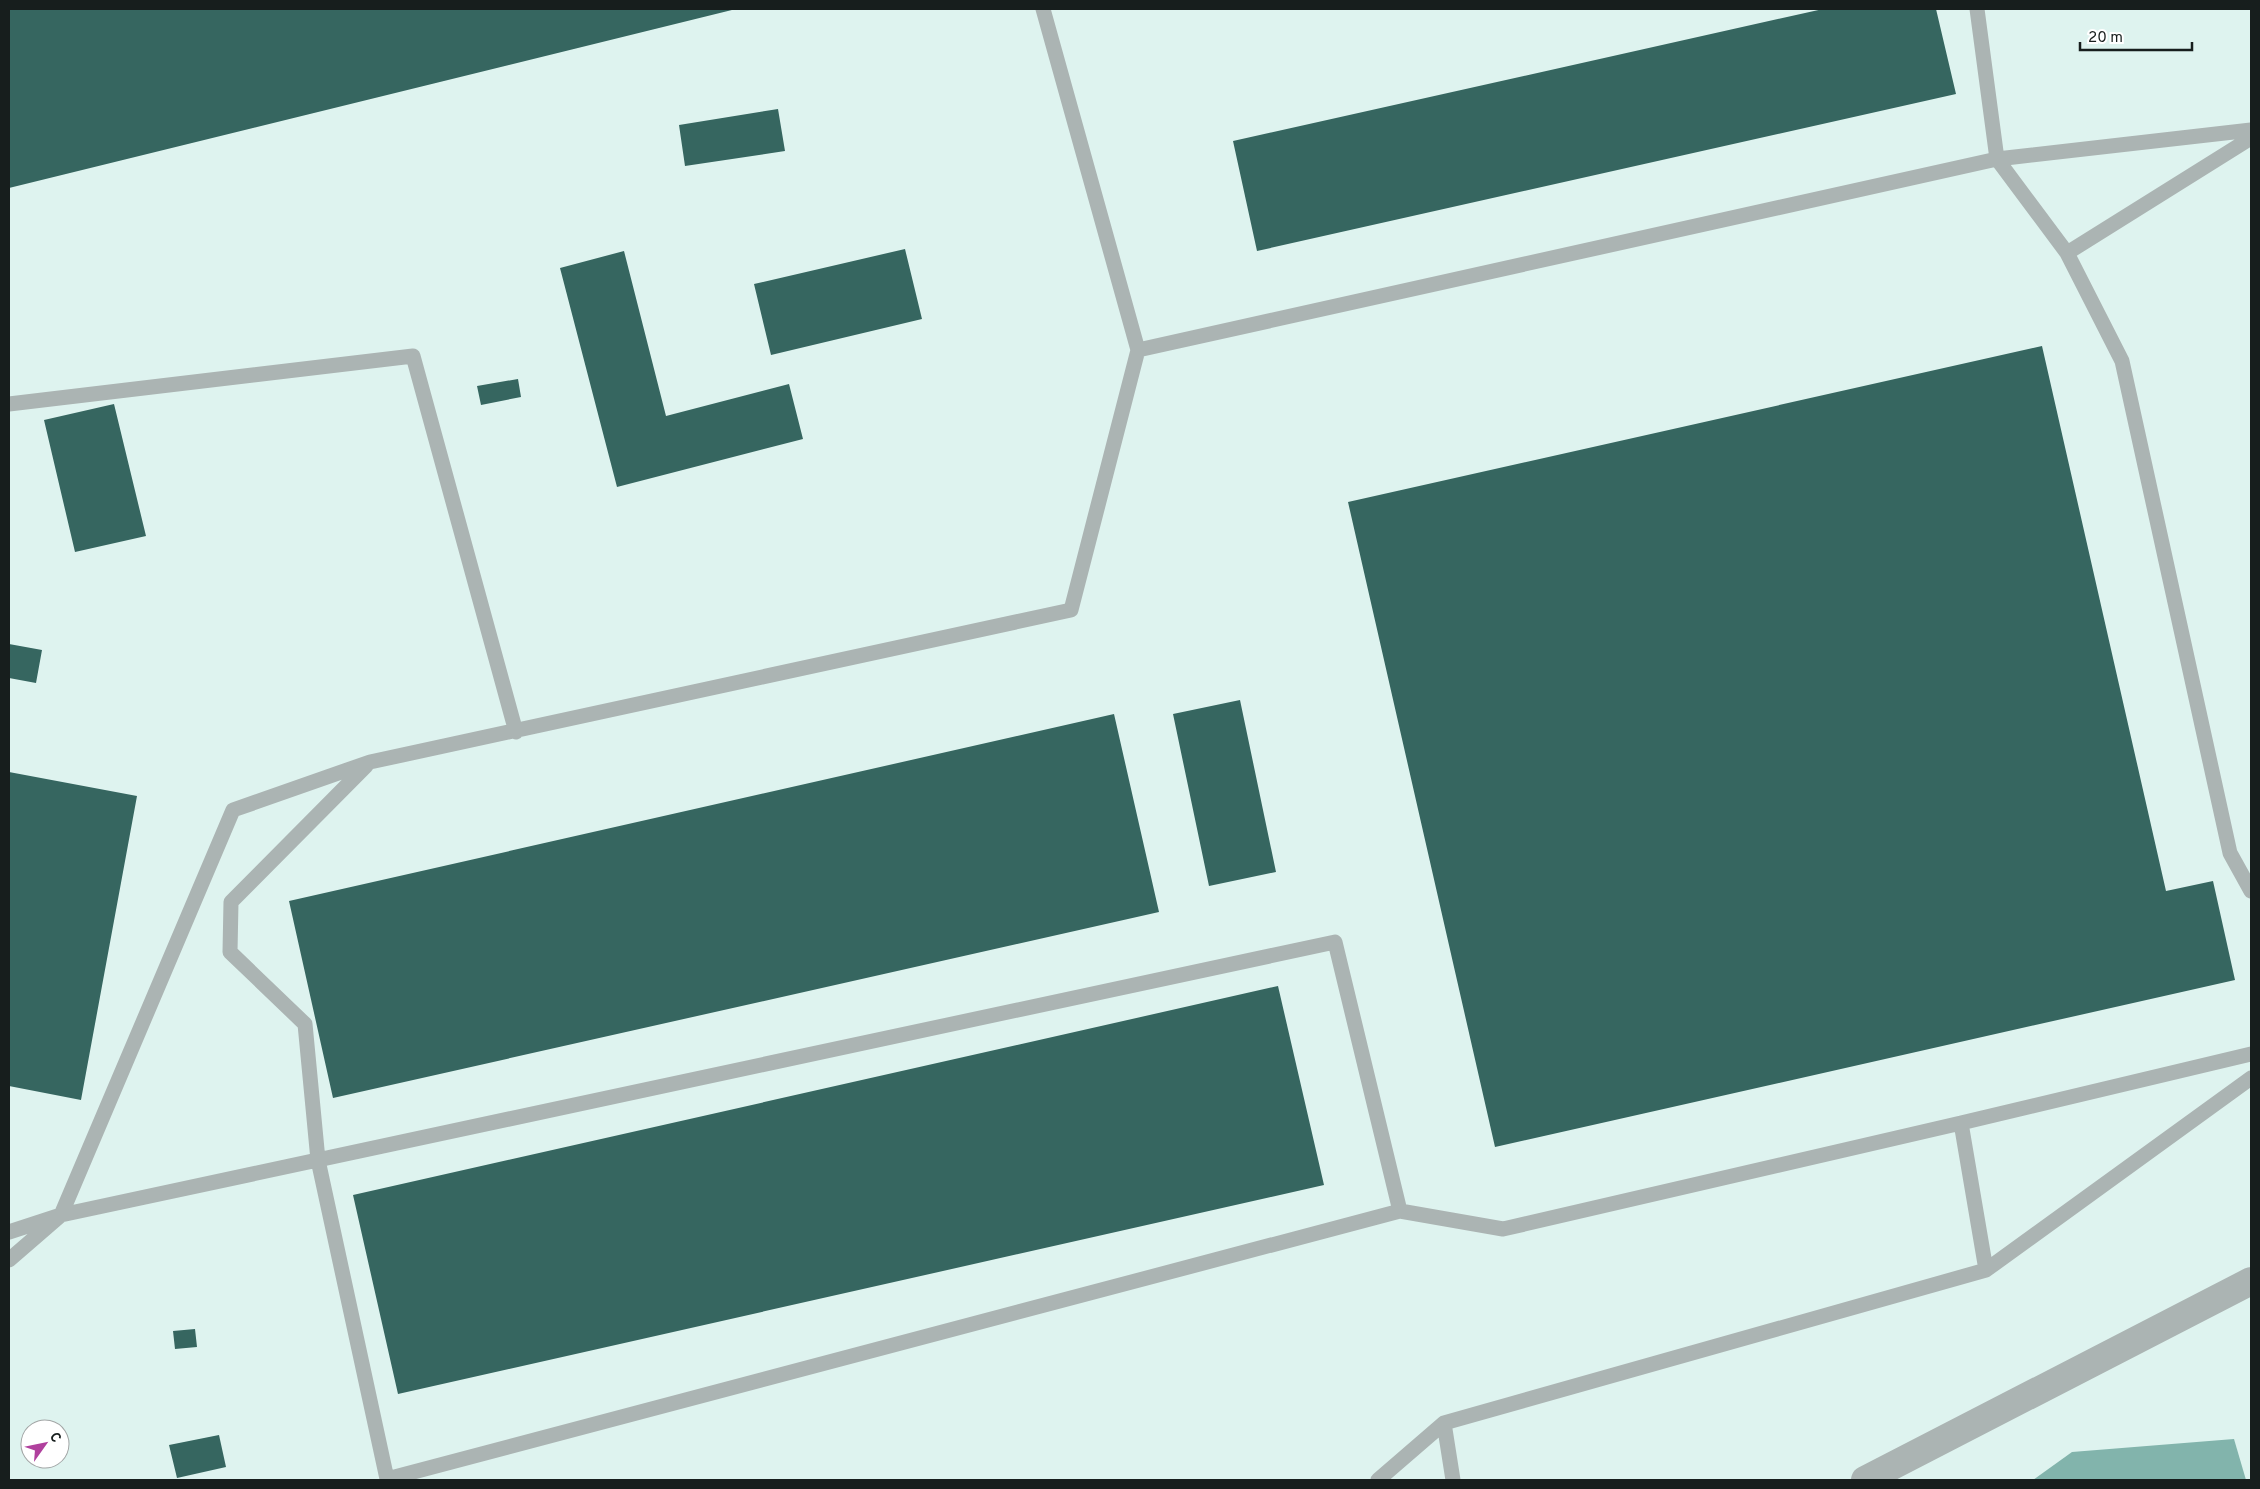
<svg xmlns="http://www.w3.org/2000/svg" width="2260" height="1489" viewBox="0 0 2260 1489" font-family="Overpass,sans-serif">
<rect width="100%" height="100%" fill="#def3ef"/>
<!-- forest -->
<path fill="#82b4ac" d="M2234 1439 2246 1480H2033L2072 1452Z"/>
<!-- building -->
<path fill="#366660" d="M9 9H736L9 188Z
M1823 9H1936L1956 94 1257 251 1233 141Z
M778 109 785 151 685 166 679 125Z
M905 249 922 319 771 355 754 284Z
M624 251 666 416 789 384 803 439 617 487 560 268Z
M2042 346 2166 891 2213 881 2235 980 1495 1147 1348 502Z
M518 379 521 397 481 405 477 386Z
M114 404 146 536 75 552 44 420Z
M9 644 42 650 36 683 9 678Z
M1240 700 1276 872 1209 886 1173 714Z
M1114 714 1159 912 333 1098 289 901Z
M9 772 137 796 81 1100 9 1086Z
M1278 986 1324 1185 398 1394 353 1195Z
M195 1329 197 1347 175 1349 173 1331Z
M219 1435 226 1467 177 1478 169 1445Z"/>
<g fill="none" stroke-linecap="round" stroke-linejoin="round">
<!-- service -->
<path stroke="#abb4b3" stroke-width="15" d="M1043 9 1138 350
M1977 9 1997 159 2067 253 2122 361 2230 853 2251 891
M2067 253 2251 138
M9 404 413 356 516 732
M366 766 231 902 230 952 305 1024 318 1160 387 1479 1400 1211 1503 1229 1961 1123 1986 1270
M1961 1123 2251 1054
M9 1232 61 1215 1335 942 1400 1211
M9 1260 61 1215 233 810 370 762 1071 610 1138 350 1997 159 2251 130
M1444 1423 1453 1480
M1378 1480 1444 1423 1986 1270 2251 1078"/>
<!-- tertiary -->
<path stroke="#abb4b3" stroke-width="28" d="M1865 1480 2251 1281"/>
</g>
<!-- border -->
<rect width="2260" height="1489" fill="none" stroke="#171e1d" stroke-width="20"/>
<!-- north arrow -->
<g transform="translate(45 1444) rotate(57)"><circle r="24" fill="#ffffff" stroke="#a2a5a5"/>
<path d="M0-4L9 19L0 12L-9 19Z" fill="#b0409d"/>
<text y="-8" font-size="14" font-weight="bold" text-anchor="middle" fill="#171e1d">С</text>
</g>
<!-- scale -->
<path d="M2080 42v8h112v-8" fill="none" stroke="#171e1d" stroke-width="2.5"/>
<text x="2088" y="42" font-size="15" fill="#171e1d" stroke="#ffffff" stroke-width="4" paint-order="stroke">20 m</text>
</svg>
